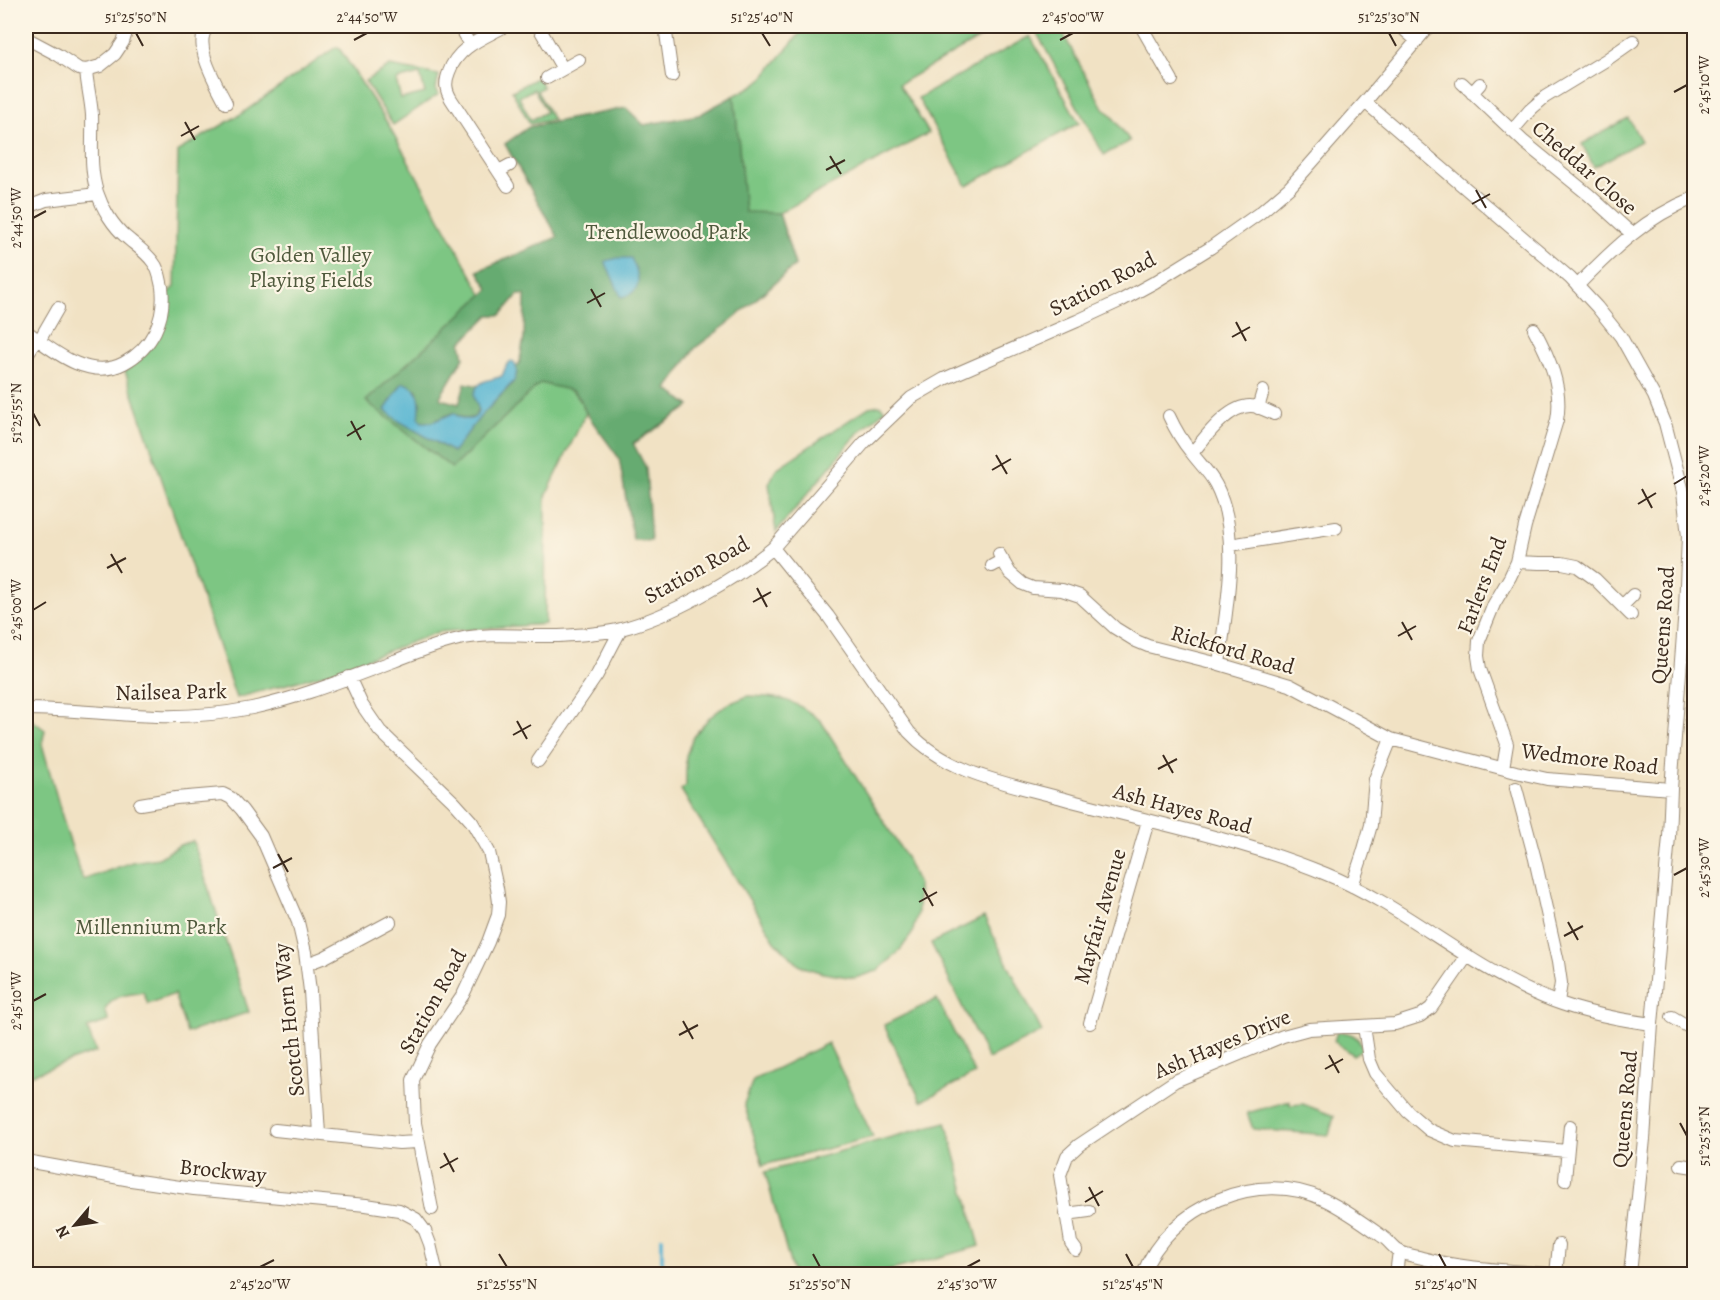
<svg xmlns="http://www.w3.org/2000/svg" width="1720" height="1300" viewBox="0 0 1720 1300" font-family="Alegreya,serif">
<rect width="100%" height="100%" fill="#fcf5e5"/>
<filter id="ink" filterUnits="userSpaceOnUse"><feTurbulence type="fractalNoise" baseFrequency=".0167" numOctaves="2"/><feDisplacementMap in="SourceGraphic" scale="12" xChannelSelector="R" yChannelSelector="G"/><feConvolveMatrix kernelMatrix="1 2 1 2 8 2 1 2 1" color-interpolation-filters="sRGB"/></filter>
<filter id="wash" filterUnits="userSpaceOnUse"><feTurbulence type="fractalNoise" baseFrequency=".008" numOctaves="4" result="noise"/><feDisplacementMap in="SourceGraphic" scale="24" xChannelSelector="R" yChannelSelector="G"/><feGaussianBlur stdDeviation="1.35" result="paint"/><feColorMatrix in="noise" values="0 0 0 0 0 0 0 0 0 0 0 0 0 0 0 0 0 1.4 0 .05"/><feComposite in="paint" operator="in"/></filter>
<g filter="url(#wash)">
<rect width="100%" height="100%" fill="#f1e2c4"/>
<!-- green -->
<path fill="#7dc683" stroke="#5c7850" stroke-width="1.5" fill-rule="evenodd" d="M806 26H1001L899 84 929 133 779 213 795 265 730 322 695 348 667 389 690 406 633 444 581 307 478 271 558 237 505 144 529 127 626 108 644 125 699 115 754 85 761 80Z
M1033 26H1059L1102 106 1112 116 1130 141 1104 155Z
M1030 36 1079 123 967 186 918 98Z
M336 47 339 48 388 124 483 296 367 401 452 468 540 383C567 389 575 385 586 413L546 496 545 624 438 632 335 671 236 698 125 371C152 355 168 324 168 293L175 287 178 151 241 114Z
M390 66 439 75 436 89 439 94 393 125 365 81ZM420 74 425 93 401 99 396 80Z
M538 77 543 87 537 91 553 120 530 124 512 91ZM534 89 546 112 531 120 519 97Z
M1628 118 1641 141 1594 167 1582 144Z
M880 405 885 410 858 433 776 532 769 484 776 469 869 407Z
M748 696C782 697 794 699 821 721L906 857 918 885V912L912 934 897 954 877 971 855 978 823 973 800 966 775 941 681 790 686 786V756L693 737 709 718 726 705Z
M29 718 45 730 42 744 66 830 83 880 132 862 159 858 180 845 193 841 249 1012 187 1033 174 994 148 1004 143 992C125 996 115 993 105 1010L109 1021 87 1028 96 1052 30 1075 28 1071H26V719Z
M984 917 1042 1032 988 1059 931 943Z
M937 999 975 1074 921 1101 884 1025Z
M1337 1032C1350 1032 1359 1035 1362 1049L1353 1055 1334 1041Z
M828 1043 873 1137 763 1165 744 1104 753 1080Z
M1290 1101V1105L1303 1104 1334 1116 1329 1135 1253 1129 1247 1113Z
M946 1122 980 1246 877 1274H793L765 1172Z"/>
<!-- forest -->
<path fill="#66ab71" stroke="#506a48" stroke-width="1.5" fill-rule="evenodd" d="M733 96 735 102 745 212 779 213 795 265 730 322 695 348 667 389 690 406 633 443 646 468 651 541 633 540 619 458 586 413 580 399 573 391 540 383 452 468 366 401 489 289 478 271 558 237 505 144 529 127 626 108 644 125 699 115ZM518 295H525L524 338 519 365 516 367 517 373 512 384 480 417 453 452 399 421 385 410 401 385 404 383 417 390 420 402 419 419 422 422H432L452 413 466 419 475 417 478 408 474 394 480 386 465 383 459 404 441 399 440 397 464 357 461 343 489 315H501Z"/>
<!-- water -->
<path fill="#53b4d1" stroke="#476f78" stroke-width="1.5" d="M618 258H631C639 274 645 293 621 297L605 261Z
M511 361 514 362C518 368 517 375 514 381L480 417 453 452 399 421 385 410 401 385 404 383C422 388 421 404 419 419L422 422H432L454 413C460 419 474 424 478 412 480 405 472 400 474 393 479 378 492 381 502 376L507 364Z"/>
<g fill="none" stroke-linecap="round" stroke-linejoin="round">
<!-- stream -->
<path stroke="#53b4d1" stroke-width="4" d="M662 1238V1274"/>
</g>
</g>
<g filter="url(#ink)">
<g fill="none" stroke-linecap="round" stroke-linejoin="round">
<defs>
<path id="minor" d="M209 26C190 42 217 85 226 103
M459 26 470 45
M505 26C484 38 458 46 449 72 445 82 445 89 451 99L508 186
M538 26 563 69 579 60
M665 26 672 76
M775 26 776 28
M1141 26 1172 80
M1400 26 1417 41
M26 38 58 55 79 69 86 70 100 66 115 54 123 42 128 26
M547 78 563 69
M1462 83 1524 142 1589 195 1632 234
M1472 93 1480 84
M1365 102 1570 278 1597 307 1621 337 1654 396 1665 423 1683 492 1688 536 1685 609 1671 789 1669 837 1652 1024 1644 1139 1630 1274
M1512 131 1530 110 1545 97 1606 60 1633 41
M499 171 510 165
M26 208 46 200 97 194
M1577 286C1613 249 1646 217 1694 198
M26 331C52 350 89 382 124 363 152 348 166 319 162 287 160 278 159 269 153 262 146 252 135 245 126 237 113 226 102 208 97 192 89 167 93 141 92 115 91 100 87 85 86 70
M39 341 58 308
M26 356 37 339
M1258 408 1263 391
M1169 416C1175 429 1182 441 1191 452 1199 463 1210 473 1216 485 1242 536 1226 610 1219 664
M1192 453C1205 438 1228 405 1251 406 1258 406 1267 411 1274 414
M1230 545 1336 528
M773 548 828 616 909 732C949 775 1011 784 1065 799 1152 823 1242 839 1326 874 1400 904 1461 960 1534 993 1569 1009 1614 1019 1652 1024
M999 554 1010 573 1023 584 1033 588 1062 590 1080 596 1115 628 1136 641 1148 646 1219 664 1290 685 1391 739 1516 772 1547 779 1671 789
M1517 562 1539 563H1562L1577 566 1595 579 1631 615
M992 566 1003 560
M1622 606 1633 595
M349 677 362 705 380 731 454 802 472 822 489 852 497 888 499 902 498 915 488 942 463 995 430 1044 413 1080 415 1123 432 1209
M26 709C69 709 113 715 157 716 189 717 221 714 252 708 300 698 348 678 394 661 415 653 437 644 459 639 491 632 525 637 558 636 579 635 601 634 621 629 671 616 734 580 773 548L864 443 911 398 944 379 1077 321 1122 300 1155 282 1210 248 1261 212 1289 188 1306 169 1365 102 1429 26
M538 761 597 675 621 629
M1503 768 1507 744 1480 669 1478 656 1479 641 1494 604 1510 577 1517 562 1525 526 1557 420C1563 387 1549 357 1534 329
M1516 788 1535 859 1558 962 1561 983 1558 1002
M140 804 176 798 223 794 231 798 242 810 261 836 298 922 305 952 310 991 319 1134
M1352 886 1363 853 1371 825 1375 779 1391 739
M307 964 325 957 390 922
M1672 1017 1694 1030
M1090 1023 1148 821
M1364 1026 1369 1059 1375 1073 1408 1112 1429 1130 1455 1141 1567 1151
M275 1130 399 1143 418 1142
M26 1161 131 1180 194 1189 366 1205 399 1210 416 1219 425 1231 430 1244 437 1274
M1681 1165 1694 1167
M1565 1180 1570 1126
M1066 1214 1089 1211
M1076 1250 1071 1243 1060 1175 1067 1156 1079 1145 1175 1081 1283 1036 1309 1029 1395 1024 1420 1016 1431 1008 1467 956
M1143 1274C1168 1207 1259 1167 1325 1200 1346 1210 1365 1224 1383 1237 1389 1241 1394 1249 1400 1252 1407 1255 1415 1256 1422 1258 1463 1269 1507 1270 1549 1274
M1396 1274 1399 1251
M1556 1274 1559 1245"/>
</defs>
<!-- minor casing -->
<use href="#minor" stroke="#968671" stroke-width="14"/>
<!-- minor -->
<use href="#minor" stroke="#fff" stroke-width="12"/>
</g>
</g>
<!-- ticks -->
<path fill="none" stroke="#3b2a1e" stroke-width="2" d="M136 33 143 46M762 33 770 46M1389 33 1396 46M354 40 367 33M1060 40 1073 33M1674 92 1687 85M185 122 195 140M181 136 199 126M830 156 841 174M826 170 845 160M1476 190 1486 208M1472 204 1490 194M33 218 46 211M591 289 601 307M587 303 605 293M1236 322 1246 341M1232 337 1250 327M33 413 40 426M351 421 361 440M347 436 365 425M996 455 1007 474M992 470 1011 459M1674 484 1687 476M1642 489 1652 508M1638 504 1656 493M111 554 122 573M107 568 126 558M757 588 767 607M753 602 771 592M33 610 46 602M1402 622 1412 640M1398 636 1416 626M517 721 527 739M513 735 531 725M1163 755 1173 773M1158 769 1177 759M278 854 288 872M273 868 292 858M1674 875 1687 868M923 888 933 906M919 902 937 892M1568 922 1578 940M1564 936 1583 926M33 1001 46 994M683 1021 693 1039M679 1035 698 1025M1329 1055 1339 1073M1325 1069 1343 1059M1680 1123 1687 1136M444 1153 454 1172M440 1168 458 1158M1089 1187 1099 1206M1085 1202 1103 1191M499 1254 507 1267M813 1254 820 1267M1126 1254 1133 1267M1439 1254 1446 1267M260 1267 274 1260M967 1267 980 1260"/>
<g text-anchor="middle" stroke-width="4.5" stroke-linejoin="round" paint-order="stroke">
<!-- street labels -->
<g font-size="22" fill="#3b2a1e" stroke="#fcf5e5">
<text transform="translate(1585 167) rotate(41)" y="8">Cheddar Close</text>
<text transform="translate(1102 283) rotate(-27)" y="8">Station Road</text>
<text transform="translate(696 569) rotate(-29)" y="8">Station Road</text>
<text transform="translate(1481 585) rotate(-69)" y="8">Farlers End</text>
<text transform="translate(1662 625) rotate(-86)" y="8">Queens Road</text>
<text transform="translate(1233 649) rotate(16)" y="8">Rickford Road</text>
<text transform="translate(171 691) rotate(-1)" y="8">Nailsea Park</text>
<text transform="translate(1590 758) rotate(7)" y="8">Wedmore Road</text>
<text transform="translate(1183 808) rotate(15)" y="8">Ash Hayes Road</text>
<text transform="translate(1099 916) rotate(-74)" y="8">Mayfair Avenue</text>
<text transform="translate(432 1001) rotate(-61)" y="8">Station Road</text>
<text transform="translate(288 1020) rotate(-96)" y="8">Scotch Horn Way</text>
<text transform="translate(1222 1043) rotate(-23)" y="8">Ash Hayes Drive</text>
<text transform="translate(1624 1109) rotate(-85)" y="8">Queens Road</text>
<text transform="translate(223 1170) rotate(6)" y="8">Brockway</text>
</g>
<!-- park labels -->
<g font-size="22" fill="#4f593c" stroke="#fcf5e5">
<text x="667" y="239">Trendlewood Park</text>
<text x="311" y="262">Golden Valley<tspan x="311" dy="25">Playing Fields</tspan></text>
<text x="151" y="934">Millennium Park</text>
</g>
</g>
<!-- margin -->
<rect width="1720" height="1300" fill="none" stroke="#fcf5e5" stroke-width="66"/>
<!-- north arrow -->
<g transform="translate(75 1225) rotate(241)" stroke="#fcf5e5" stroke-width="4.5" paint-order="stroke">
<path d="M0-4.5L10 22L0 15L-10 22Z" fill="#3b2a1e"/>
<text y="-9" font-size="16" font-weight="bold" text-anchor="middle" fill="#3b2a1e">N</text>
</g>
<rect x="33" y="33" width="1654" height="1234" fill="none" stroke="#3b2a1e" stroke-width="2"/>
<g font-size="15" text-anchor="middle" fill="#3b2a1e">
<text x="136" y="22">51°25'50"N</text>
<text x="367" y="22">2°44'50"W</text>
<text x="762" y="22">51°25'40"N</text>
<text x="1073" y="22">2°45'00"W</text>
<text x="1389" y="22">51°25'30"N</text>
<text transform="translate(1704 85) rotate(-90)" y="5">2°45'10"W</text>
<text transform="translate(16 218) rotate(-90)" y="5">2°44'50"W</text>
<text transform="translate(16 413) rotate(-90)" y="5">51°25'55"N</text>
<text transform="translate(1704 476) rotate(-90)" y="5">2°45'20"W</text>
<text transform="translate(16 610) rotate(-90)" y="5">2°45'00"W</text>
<text transform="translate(1704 868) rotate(-90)" y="5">2°45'30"W</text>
<text transform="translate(16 1001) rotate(-90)" y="5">2°45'10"W</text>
<text transform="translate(1704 1136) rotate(-90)" y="5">51°25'35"N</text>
<text x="260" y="1289">2°45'20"W</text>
<text x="507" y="1289">51°25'55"N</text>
<text x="820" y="1289">51°25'50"N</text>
<text x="967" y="1289">2°45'30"W</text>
<text x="1133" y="1289">51°25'45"N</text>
<text x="1446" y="1289">51°25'40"N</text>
</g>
</svg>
